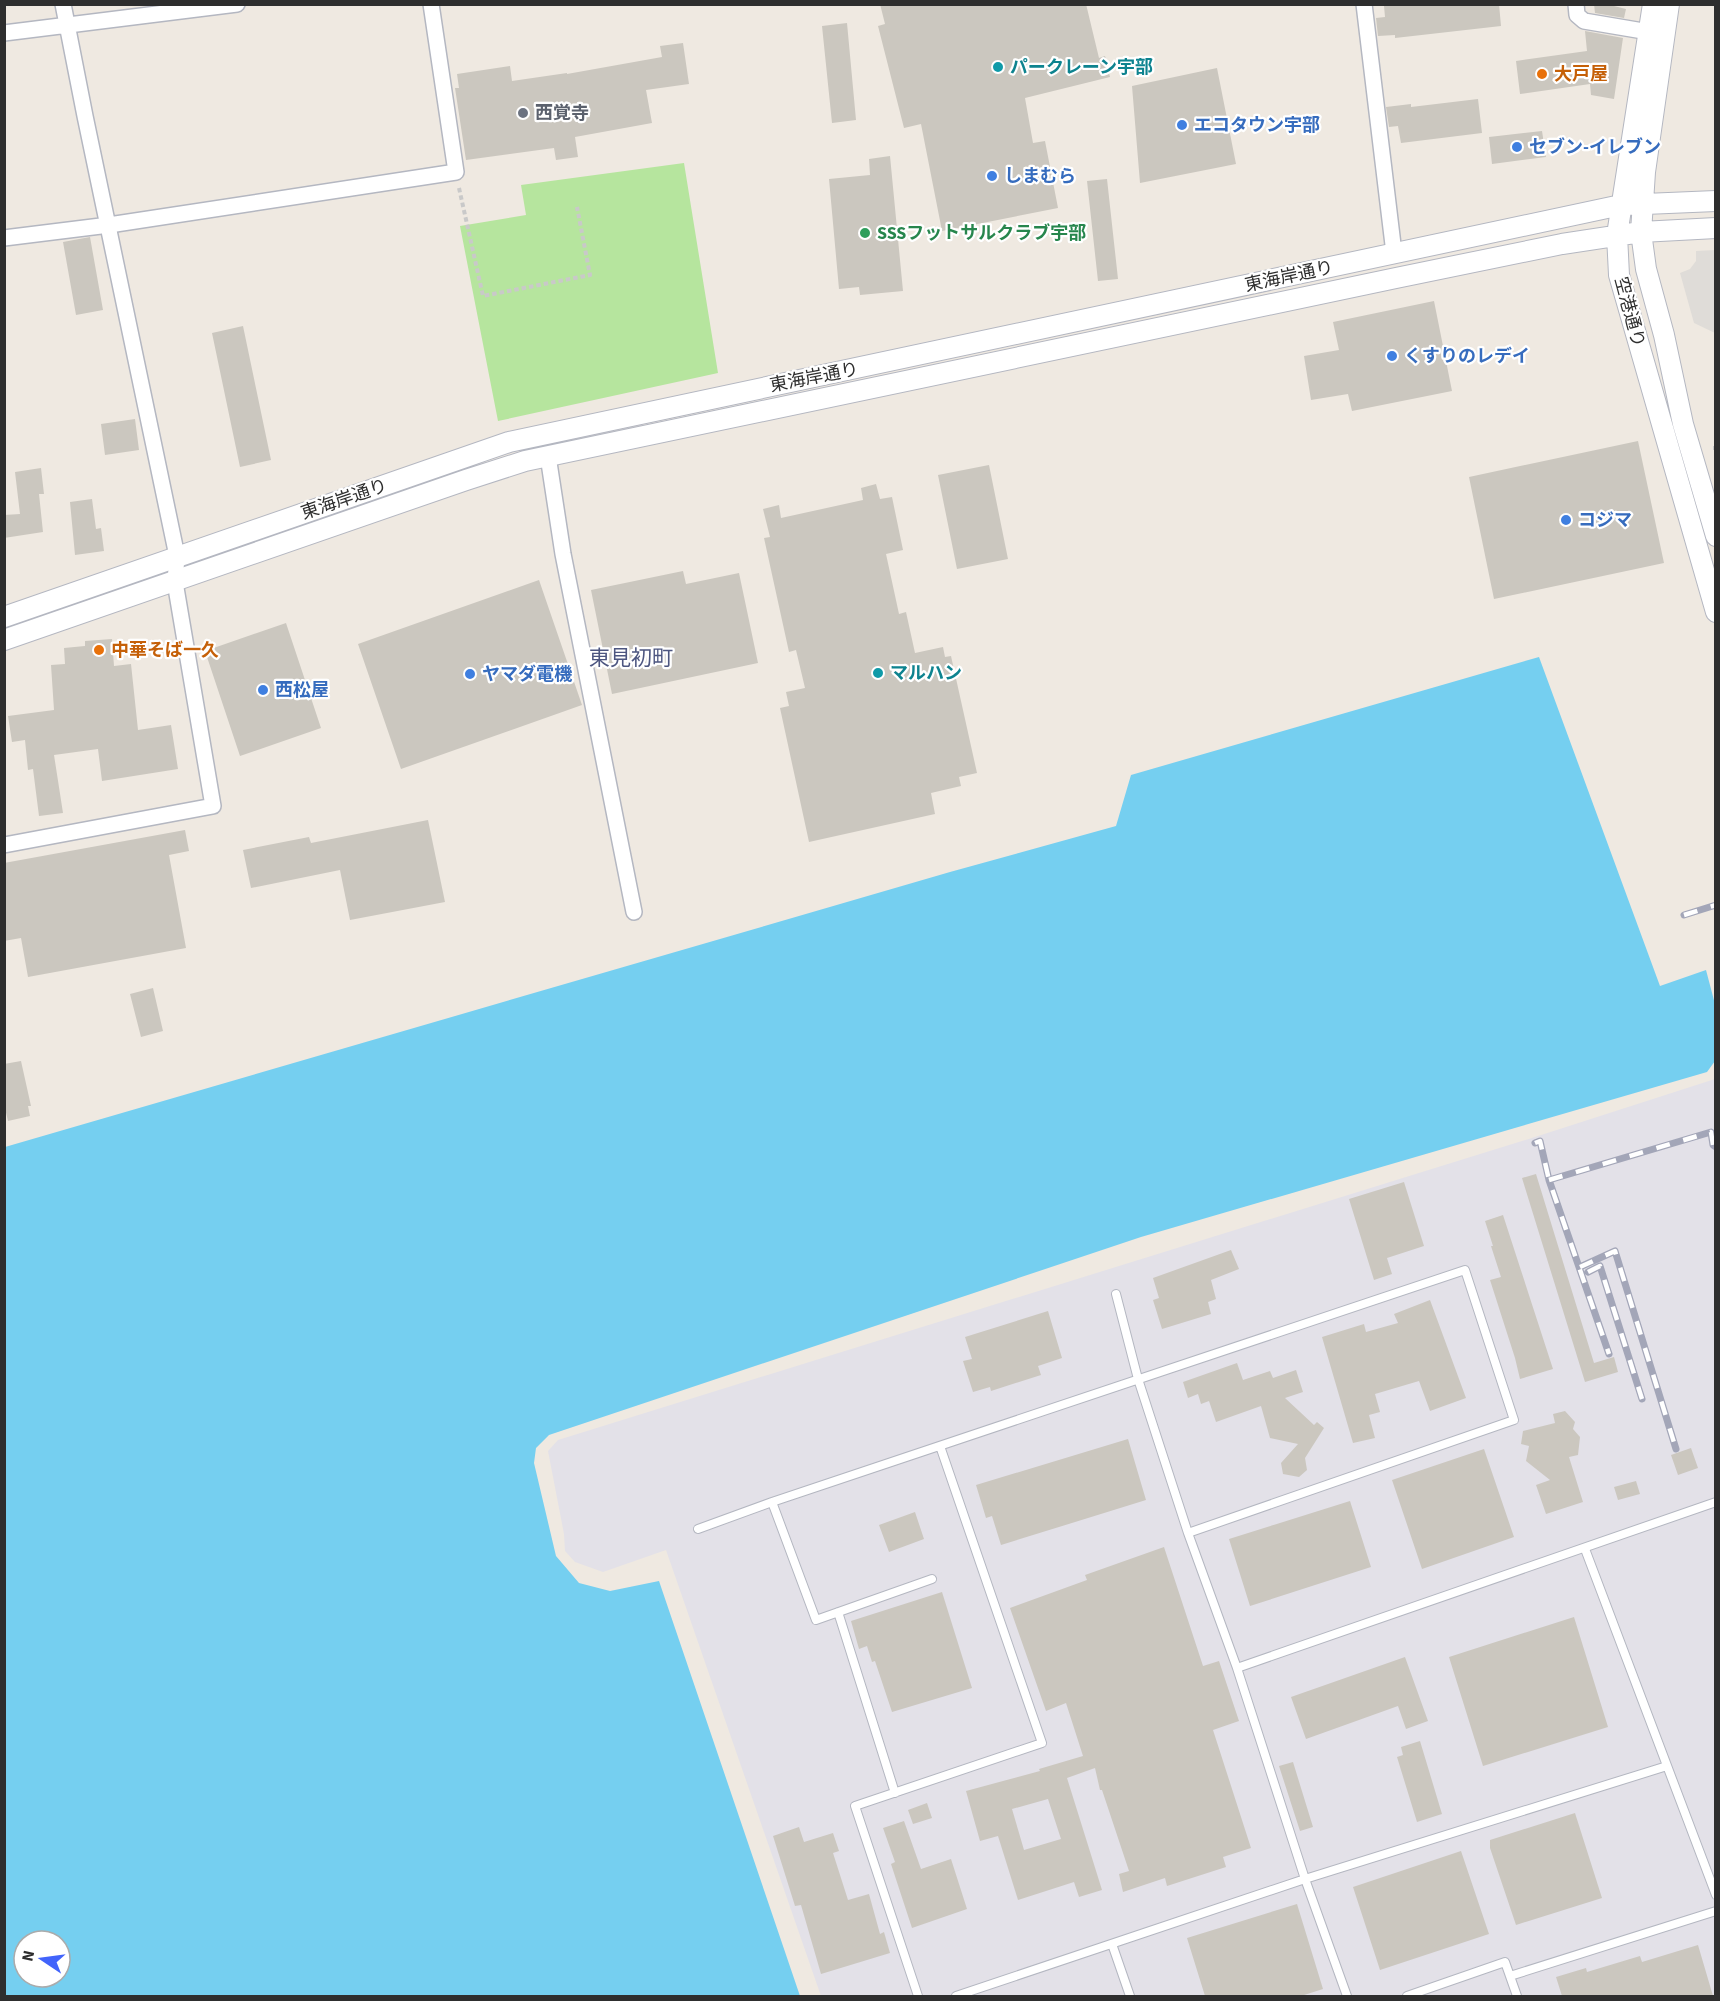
<svg xmlns="http://www.w3.org/2000/svg" width="1720" height="2001" viewBox="0 0 1720 2001" font-family="'Source Sans 3','Noto Sans JP',sans-serif">
<rect width="100%" height="100%" fill="#efe9e1"/>
<!-- industrial -->
<path fill="#e3e1e8" d="M1715 1079V1996H821L666 1550 603 1572 575 1562 565 1551 564 1534 548 1451 558 1440 1535 1137Z"/>
<!-- green -->
<path fill="#b6e59e" d="M684 163 718 373 498 421 460 226 526 215 521 185Z"/>
<!-- plaza -->
<path fill="#dfdcd8" d="M1715 250H1716L1715 333 1694 323 1680 273 1690 269 1696 261V251Z"/>
<!-- water -->
<path fill="#75cff0" fill-rule="evenodd" d="M1539 657 1660 986 1706 970 1716 1008 1715 1061 1707 1072 1141 1237 549 1435 536 1448 534 1463 556 1556 579 1583 610 1591 659 1581 800 1996H5V1147L950 872 1116 826 1131 775ZM24 1941H60V1977H24Z"/>
<!-- building -->
<path fill="#cbc7bf" fill-rule="evenodd" d="M880 4H1086L1099 58 1105 56 1110 77 1025 98 1033 143 1045 141 1058 208 942 231 921 124 904 128 878 26 885 24Z
M1397 4H1499L1501 26 1395 38V35L1378 36 1376 18 1385 17 1384 6Z
M1594 4H1614V6L1626 9 1624 18 1595 13Z
M847 23 856 120 832 123 822 26Z
M1585 31 1623 38 1614 99 1591 95 1590 84 1520 94 1516 61 1587 51Z
M683 43 689 84 646 90 652 123 575 137 578 157 556 160 554 148 466 160 455 88H459L457 74 510 66 512 81 567 73V74L662 57 660 46Z
M1217 68 1236 164 1140 183 1132 86Z
M1478 99 1482 133 1401 143 1398 126 1389 127 1386 107 1411 104V107Z
M1542 131 1546 157 1492 164 1489 137Z
M890 156 903 291 860 295 859 287 839 289 829 179 870 175 869 159Z
M1107 179 1118 279 1098 281 1087 181Z
M90 237 103 310 76 315 63 242Z
M1434 301 1452 391 1352 411 1348 394 1311 400 1304 356 1339 350 1333 322Z
M243 326 271 460 240 467 212 333Z
M135 419 139 450 105 455 101 424Z
M1638 441 1664 563 1494 599 1469 477Z
M989 465 1008 559 957 569 938 475Z
M41 468 44 494H39L43 532 4 538V515L20 514 15 472Z
M876 484 880 499 892 497 903 550 886 554 899 614 906 612 915 653 943 647 945 657 951 656 977 773 959 777 961 786 931 793 935 814 809 842 780 708 789 706 786 692 805 688 796 650 789 652 764 538 770 537 763 509 779 505 781 518 863 500 861 488Z
M92 499 96 529 101 528 104 551 75 555 70 502Z
M683 571 686 584 739 573 758 663 612 694 591 590Z
M539 580 582 705 401 769 358 644Z
M286 623 321 728 240 756 205 651Z
M112 639 114 666 131 664 138 730 171 725 178 769 102 781 98 749 54 755 63 813 39 816 33 769 28 770 25 740 12 742 8 716 54 710 51 665 65 664 64 648 85 646V641Z
M428 820 445 902 350 920 340 870 251 888 243 850 309 837 311 843Z
M185 830 189 851 169 855 186 948 28 977 21 938 4 941V863Z
M153 988 163 1031 141 1037 130 994Z
M21 1061 31 1106H28L30 1116 8 1121 4 1104V1064Z
M1536 1174 1594 1363 1614 1357 1618 1372 1585 1382 1522 1178Z
M1404 1182 1424 1246 1387 1258 1392 1274 1374 1280 1349 1199Z
M1503 1215 1553 1369 1520 1379 1515 1358 1490 1280 1501 1277 1491 1246H1493L1485 1221Z
M1231 1250 1239 1269 1211 1280 1216 1299 1208 1302 1211 1314 1162 1329 1153 1300 1159 1298 1153 1278Z
M1430 1300 1466 1398 1430 1411 1419 1381 1375 1394 1380 1412 1369 1415 1375 1438 1353 1443 1322 1337 1364 1324 1366 1332 1398 1323 1394 1314Z
M1048 1311 1062 1358 1038 1366 1041 1375 991 1391 990 1387 973 1392 963 1361 972 1359 965 1337Z
M1237 1363 1243 1380 1270 1371 1273 1378 1296 1370 1303 1392 1285 1398 1314 1425 1317 1422 1324 1428 1305 1458 1307 1470 1299 1477 1283 1474 1281 1463 1298 1444 1270 1438 1261 1406 1216 1422 1209 1401 1201 1404 1198 1394 1188 1398 1183 1382Z
M1565 1411 1575 1422 1573 1429 1580 1437 1578 1455 1569 1457 1583 1502 1546 1514 1536 1485 1550 1480 1526 1461 1529 1446 1521 1444 1523 1431 1555 1423 1553 1414Z
M1128 1439 1146 1500 1001 1545 992 1516 986 1518 976 1485Z
M1691 1448 1698 1468 1678 1475 1671 1455Z
M1484 1449 1514 1537 1422 1569 1392 1480Z
M1636 1481 1640 1494 1618 1500 1614 1487Z
M1350 1501 1371 1567 1250 1606 1229 1539Z
M915 1512 924 1539 889 1552 879 1525Z
M1164 1547 1203 1666 1219 1661 1239 1721 1213 1730 1251 1848 1223 1857 1226 1867 1167 1886 1165 1878 1123 1892 1119 1874 1129 1871 1102 1790H1100L1095 1768 1067 1778 1102 1890 1079 1897 1074 1882 1018 1900 998 1836 980 1841 966 1791 1040 1771 1039 1769 1083 1756 1066 1703 1046 1711 1010 1608 1087 1580 1085 1575ZM1048 1799 1061 1839 1024 1850 1012 1809Z
M942 1592 972 1688 892 1712 875 1661 872 1662 867 1646 859 1649 851 1621Z
M1574 1617 1608 1727 1483 1766 1449 1657Z
M1405 1657 1428 1721 1406 1729 1398 1706 1306 1739 1291 1697Z
M1420 1741 1442 1814 1417 1822 1397 1757 1403 1755 1401 1747Z
M1293 1762 1313 1827 1300 1831 1279 1766Z
M927 1803 932 1818 913 1824 908 1810Z
M1575 1813 1602 1898 1516 1925 1490 1848V1840Z
M904 1821 921 1869 951 1859 967 1909 912 1928 891 1864 895 1862 883 1828Z
M799 1827 804 1842 833 1833 839 1851 833 1853 848 1900 869 1894 880 1934 884 1932 890 1953 821 1974 801 1905 795 1906 773 1836Z
M1461 1851 1489 1934 1380 1970 1353 1887Z
M1297 1904 1323 1989 1301 1996H1205L1187 1938Z
M1698 1945 1713 1996H1562L1556 1977 1586 1968 1587 1972 1640 1956 1642 1962Z"/>
<g fill="none" stroke-linecap="round" stroke-linejoin="round">
<defs>
<path id="service" d="M1116 1294 1138 1379 1188 1533 1237 1668 1305 1879 1667 1766
M772 1502 816 1620 932 1579
M698 1529 772 1502 1465 1270 1514 1420 1188 1533
M1585 1549 1716 1895
M838 1612 895 1793
M1237 1668 1716 1502
M1112 1944 1130 1996
M1510 1976 1716 1911
M918 1996 855 1806 1042 1743 940 1446
M956 1996 1305 1879 1347 1996
M1407 1996 1505 1962 1517 1996"/>
<path id="minor" d="M1364 4 1394 253
M1576 4 1577 15 1584 21 1649 32
M4 33 237 4
M4 238 109 225 456 172 431 4
M548 456 563 554 634 912
M4 845 213 806 175 582 177 556 85 116 63 4"/>
<path id="tertiary" d="M1653 4 1617 235 1619 275 1716 612
M1669 4 1645 172 1641 232 1646 269 1664 335 1683 424 1716 536
M4 617 509 442 1621 205 1716 201
M4 640 466 480 525 461 1396 278 1562 244 1641 232 1716 228"/>
</defs>
<!-- service casing -->
<use href="#service" stroke="#b4b7c1" stroke-width="10"/>
<!-- minor casing -->
<use href="#minor" stroke="#b4b7c1" stroke-width="18"/>
<!-- tertiary casing -->
<use href="#tertiary" stroke="#b4b7c1" stroke-width="22"/>
<!-- path -->
<path stroke="#c9c9c9" stroke-width="4" stroke-dasharray="4.5 3" stroke-linecap="butt" d="M459 188 483 296 590 275 577 207
M1713 448H1716"/>
<!-- service -->
<use href="#service" stroke="#fff" stroke-width="8"/>
<!-- minor -->
<use href="#minor" stroke="#fff" stroke-width="15"/>
<!-- tertiary -->
<use href="#tertiary" stroke="#fff" stroke-width="20"/>
<defs>
<path id="rail" d="M1684 915 1716 905
M1535 1143 1540 1141 1549 1180 1609 1354
M1549 1180 1711 1132 1713 1145 1716 1147
M1580 1267 1615 1251 1676 1449
M1588 1272 1600 1266 1642 1399"/>
</defs>
<!-- rail casing -->
<use href="#rail" stroke="#a3a6b8" stroke-width="7"/>
<!-- rail -->
<use href="#rail" stroke="#fff" stroke-width="4.5" stroke-dasharray="14" stroke-linecap="butt"/>
</g>
<!-- markers -->
<g fill="#0f9aa8" stroke="#fff" stroke-width="2">
<circle cx="998" cy="67" r="6"/>
<circle cx="878" cy="673" r="6"/>
</g>
<g fill="#e8710a" stroke="#fff" stroke-width="2">
<circle cx="1542" cy="74" r="6"/>
<circle cx="99" cy="650" r="6"/>
</g>
<circle fill="#6b7280" stroke="#fff" stroke-width="2" cx="523" cy="113" r="6"/>
<g fill="#3f7fe0" stroke="#fff" stroke-width="2">
<circle cx="1182" cy="125" r="6"/>
<circle cx="1517" cy="147" r="6"/>
<circle cx="992" cy="176" r="6"/>
<circle cx="1392" cy="356" r="6"/>
<circle cx="1566" cy="520" r="6"/>
<circle cx="470" cy="674" r="6"/>
<circle cx="263" cy="690" r="6"/>
</g>
<circle fill="#2e9e5b" stroke="#fff" stroke-width="2" cx="865" cy="233" r="6"/>
<g text-anchor="middle" stroke-width="4.5" stroke-linejoin="round" paint-order="stroke">
<!-- culture labels -->
<g font-size="18" font-weight="bold" fill="#0d838f" stroke="#fff" text-anchor="start">
<text x="1010" y="73">パークレーン宇部</text>
<text x="890" y="679">マルハン</text>
</g>
<!-- food labels -->
<g font-size="18" font-weight="bold" fill="#c56008" stroke="#fff" text-anchor="start">
<text x="1554" y="80">大戸屋</text>
<text x="111" y="656">中華そば一久</text>
</g>
<!-- worship labels -->
<g font-size="18" font-weight="bold" fill="#5b616d" stroke="#fff" text-anchor="start">
<text x="535" y="119">西覚寺</text>
</g>
<!-- shop labels -->
<g font-size="18" font-weight="bold" fill="#366cbe" stroke="#fff" text-anchor="start">
<text x="1194" y="131">エコタウン宇部</text>
<text x="1529" y="153">セブン-イレブン</text>
<text x="1004" y="182">しまむら</text>
<text x="1404" y="362">くすりのレデイ</text>
<text x="1578" y="526">コジマ</text>
<text x="482" y="680">ヤマダ電機</text>
<text x="275" y="696">西松屋</text>
</g>
<!-- leisure labels -->
<g font-size="18" font-weight="bold" fill="#27864d" stroke="#fff" text-anchor="start">
<text x="877" y="239">SSSフットサルクラブ宇部</text>
</g>
<!-- street labels -->
<g font-size="18" fill="#2e2e2e" stroke="#fff">
<text transform="translate(1289 276) rotate(-12)" y="6">東海岸通り</text>
<text transform="translate(1630 312) rotate(75)" y="6">空港通り</text>
<text transform="translate(814 377) rotate(-11)" y="6">東海岸通り</text>
<text transform="translate(344 499) rotate(-19)" y="6">東海岸通り</text>
</g>
<!-- quarter labels -->
<g font-size="21" fill="#4d5680" stroke="#fff">
<text x="631" y="665">東見初町</text>
</g>
</g>
<!-- border -->
<rect width="1720" height="2001" fill="none" stroke="#2e2e2e" stroke-width="12"/>
<!-- north arrow -->
<g transform="translate(42 1959) rotate(283)"><circle r="28" fill="#ffffff" stroke="#ababab" stroke-width="1.5"/>
<path d="M0-4.5L10 22L0 15L-10 22Z" fill="#4264fb"/>
<text y="-9" font-size="16" font-weight="bold" text-anchor="middle" fill="#2e2e2e">N</text>
</g>
</svg>
